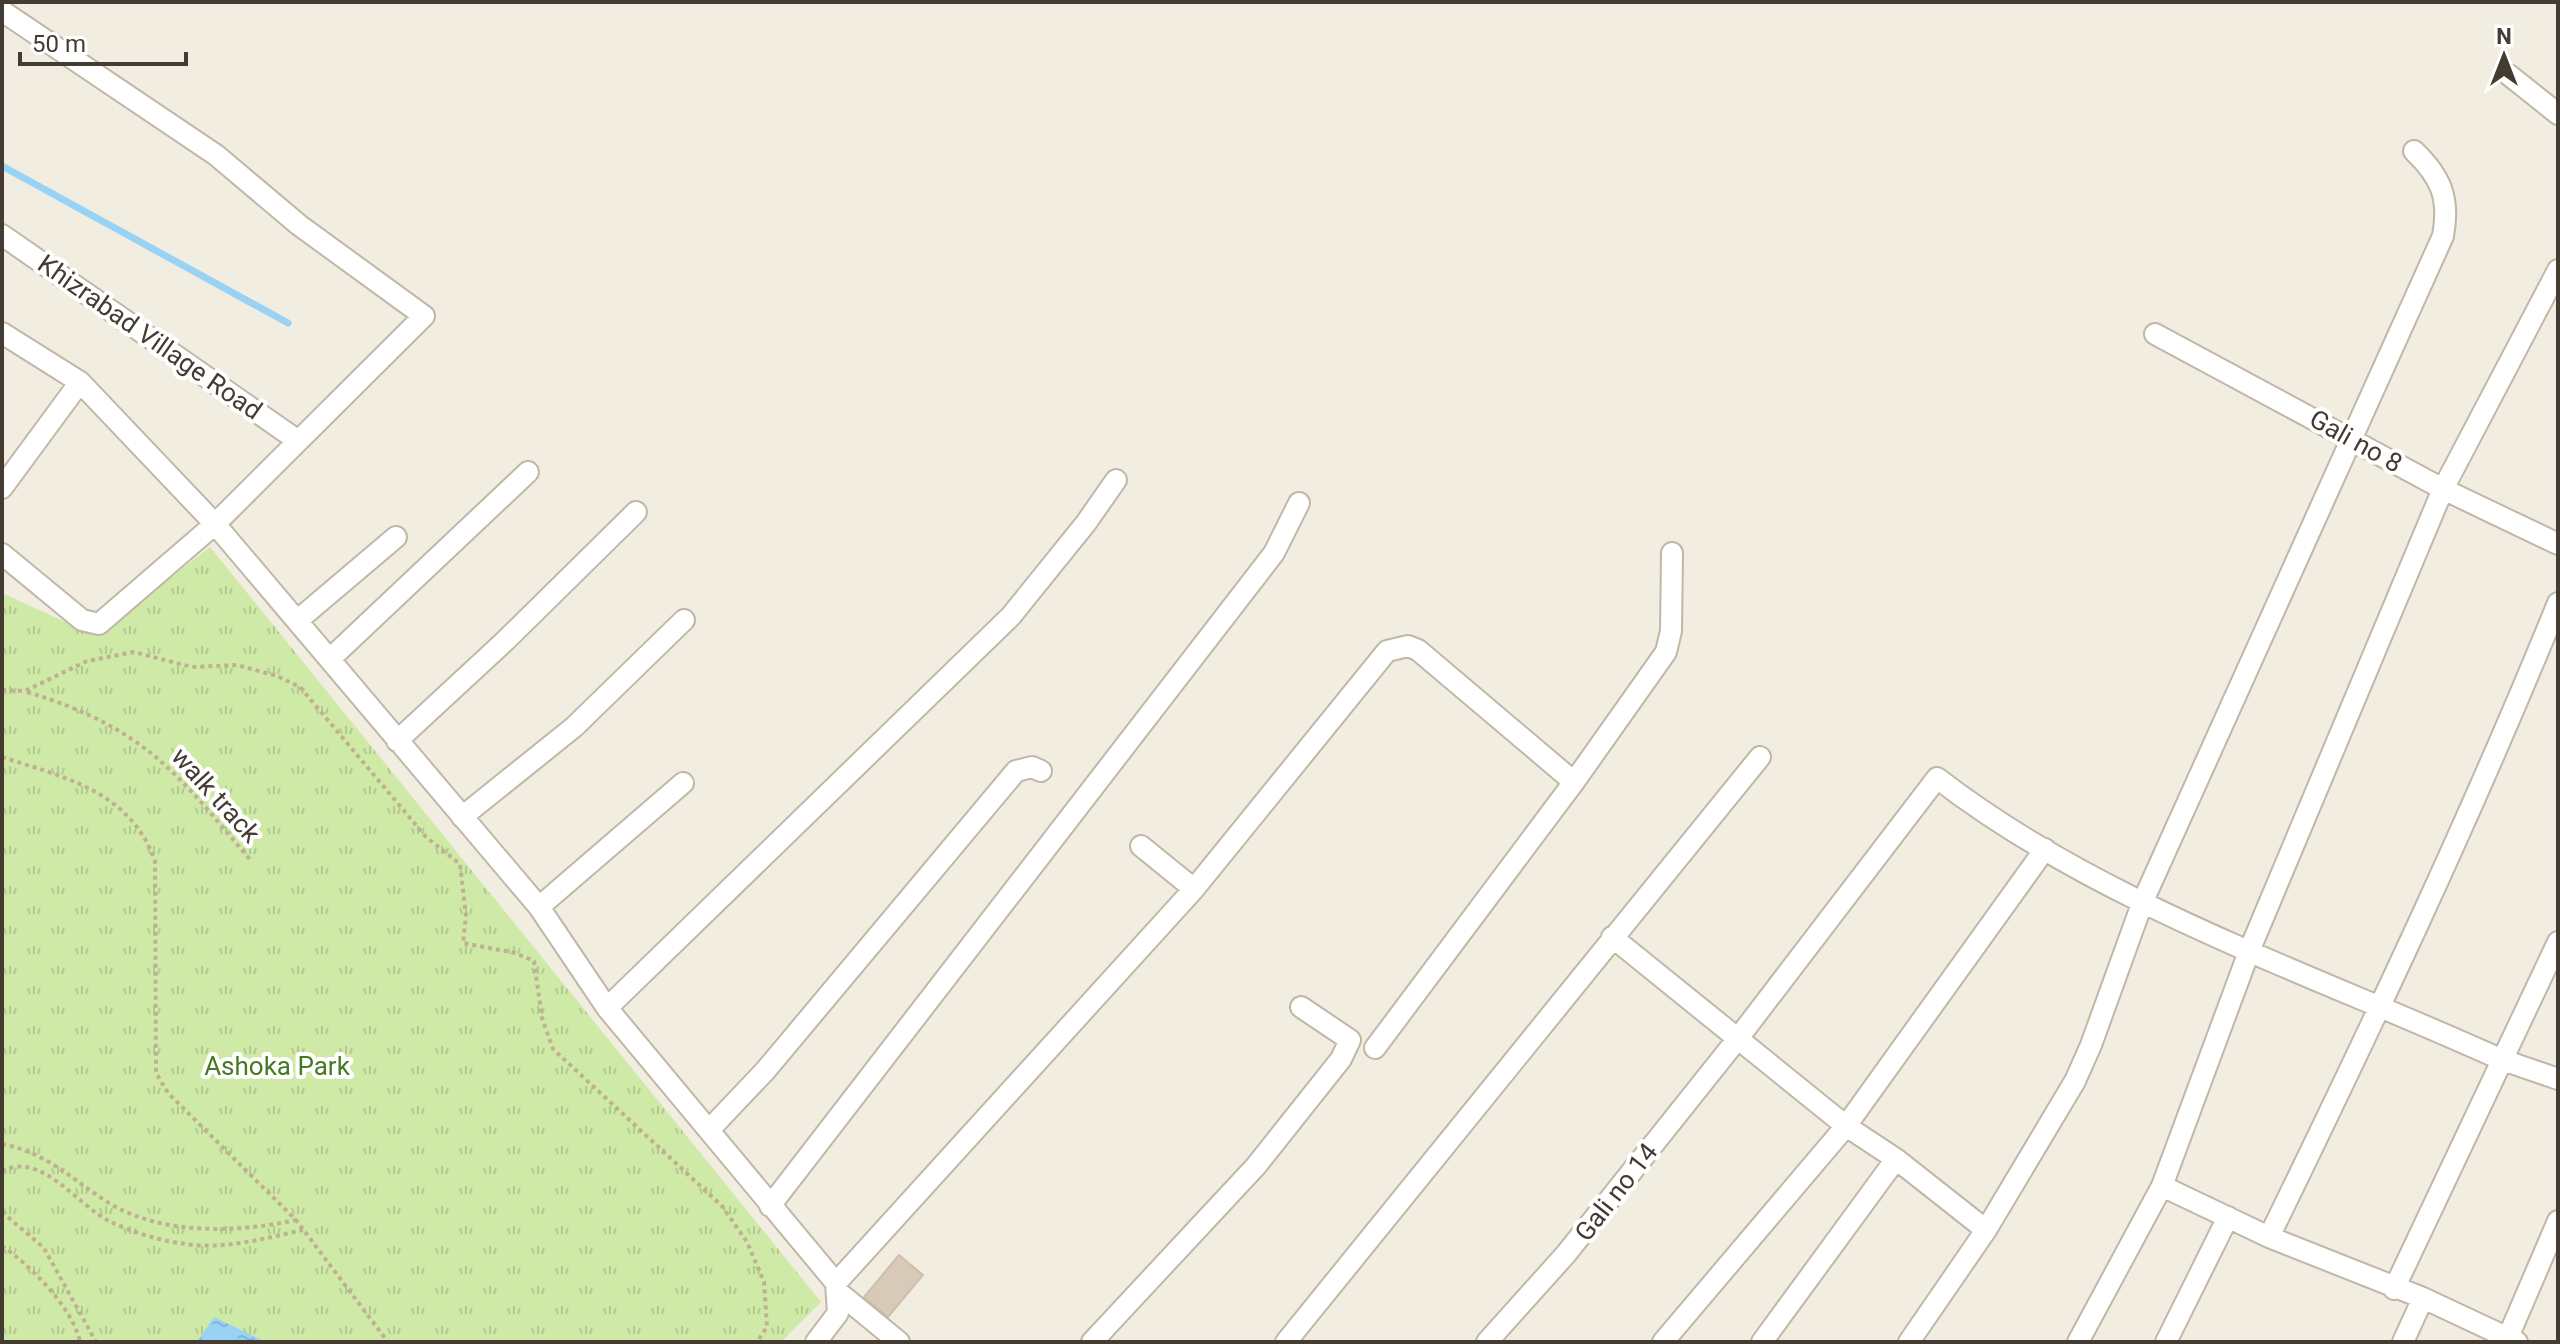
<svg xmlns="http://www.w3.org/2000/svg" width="2560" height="1344" viewBox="0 0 2560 1344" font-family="Roboto,sans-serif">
<defs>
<pattern id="park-tufts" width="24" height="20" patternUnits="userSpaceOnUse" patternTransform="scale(2)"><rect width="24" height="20" fill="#ceeaa6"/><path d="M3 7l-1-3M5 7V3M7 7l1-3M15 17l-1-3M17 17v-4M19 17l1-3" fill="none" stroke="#b2ca8f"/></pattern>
<pattern id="water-ripples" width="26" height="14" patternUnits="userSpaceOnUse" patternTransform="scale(2)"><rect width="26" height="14" fill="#98d2f5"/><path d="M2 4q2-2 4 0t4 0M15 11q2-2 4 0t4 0" fill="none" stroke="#84b5d2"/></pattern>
</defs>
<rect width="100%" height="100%" fill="#f2ede1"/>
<!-- park -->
<path fill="url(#park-tufts)" d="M210 547 821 1302 781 1342H2V593L96 636Z"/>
<!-- water -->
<path fill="url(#water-ripples)" d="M214 1317 266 1342H197Z"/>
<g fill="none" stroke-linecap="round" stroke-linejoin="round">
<!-- stream -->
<path stroke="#98d2f5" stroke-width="7" d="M2 166 288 323"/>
</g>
<!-- building -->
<path fill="#d8cab9" stroke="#d0bfa9" stroke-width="2" d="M899 1255 923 1275 888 1317 864 1297Z"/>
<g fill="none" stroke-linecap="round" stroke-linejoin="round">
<defs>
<path id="street" d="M2 11 216 155 299 225 424 316 215 524 99 624 82 620 2 554
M2509 75 2558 114
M2 235 297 440
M2 333 80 382 215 524 539 907 607 1008 836 1283 838 1313 816 1342
M2155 334 2443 489 2558 544
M2 488 80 382
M298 620 396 537
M331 658 528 472
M397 741 506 640 636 512
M462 817 574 727 684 620
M1141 846 1194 889
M539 907 683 783
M1612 937 1846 1126 1896 1159 1986 1230
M607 1008 1011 616 1086 523 1116 480
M1375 1048 1574 782 1666 652 1671 631 1672 553
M709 1130 765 1071 1016 771 1032 767 1041 771
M2162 1186 2269 1237 2423 1298 2517 1342
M770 1206 1274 553 1299 503
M2269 1237C2371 1028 2470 819 2558 603
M836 1283 1194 889 1387 651 1408 646 1418 650 1574 782
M2394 1289 2558 942
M838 1292 899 1342
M1092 1342 1256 1166 1341 1059 1350 1040 1301 1007
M1286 1342 1760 757
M1487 1342 1566 1254 1739 1037 1937 778C2100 904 2313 974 2500 1059L2558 1079
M1663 1342 1846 1126 2045 849
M1762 1342 1896 1159
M1909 1342 1986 1230 2075 1081 2091 1045 2143 901 2443 236C2450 198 2441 177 2414 151
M2078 1342 2162 1186 2250 949 2443 489 2558 270
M2166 1342 2228 1217
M2403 1342 2423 1298
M2506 1342 2558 1221"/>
</defs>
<!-- street casing -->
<use href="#street" stroke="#c1b7a7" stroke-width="24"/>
<!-- path -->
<path stroke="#c1af94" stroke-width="4" stroke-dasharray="4 4" stroke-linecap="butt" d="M2 690 25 691 87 661 134 652 192 667 237 665 277 676 300 687 426 837 460 864 466 916 463 943 515 953 534 961 542 1018 553 1049 722 1206 747 1242 764 1282 767 1327 757 1342
M27 692C145 728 176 772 252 862
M2 757C66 778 130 791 155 861L156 1073 168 1093 296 1220 388 1342
M2 1144C44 1152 70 1177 104 1200 159 1236 235 1233 296 1220
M2 1171C42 1151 77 1205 109 1221 131 1232 161 1241 186 1244 224 1250 266 1238 303 1230
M2 1212 44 1248 96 1342
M2 1246C30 1265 73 1308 80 1342"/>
<!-- street -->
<use href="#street" stroke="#fff" stroke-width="20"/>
</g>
<g text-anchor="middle" stroke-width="8" stroke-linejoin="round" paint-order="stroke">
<!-- street labels -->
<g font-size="26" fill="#443c32" stroke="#fff">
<text transform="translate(150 337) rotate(35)" y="9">Khizrabad Village Road</text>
<text transform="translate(2356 441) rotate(29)" y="9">Gali no 8</text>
<text transform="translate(216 795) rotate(48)" y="9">walk track</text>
<text transform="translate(1616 1192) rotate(-52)" y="9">Gali no 14</text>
</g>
<!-- park labels -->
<g font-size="26" fill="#467922" stroke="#fff">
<text x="277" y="1075">Ashoka Park</text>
</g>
</g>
<!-- border -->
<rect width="2560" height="1344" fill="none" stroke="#443c32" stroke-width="8"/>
<!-- north arrow -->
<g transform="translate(2504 56)" stroke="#ffffff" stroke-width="6" paint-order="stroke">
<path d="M0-6L14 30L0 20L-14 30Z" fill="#443c32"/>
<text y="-12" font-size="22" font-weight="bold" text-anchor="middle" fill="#443c32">N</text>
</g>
<!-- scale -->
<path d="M20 52v12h166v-12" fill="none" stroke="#443c32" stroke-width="4"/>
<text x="32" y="52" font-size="24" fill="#443c32" stroke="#ffffff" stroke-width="6" paint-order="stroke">50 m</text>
</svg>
